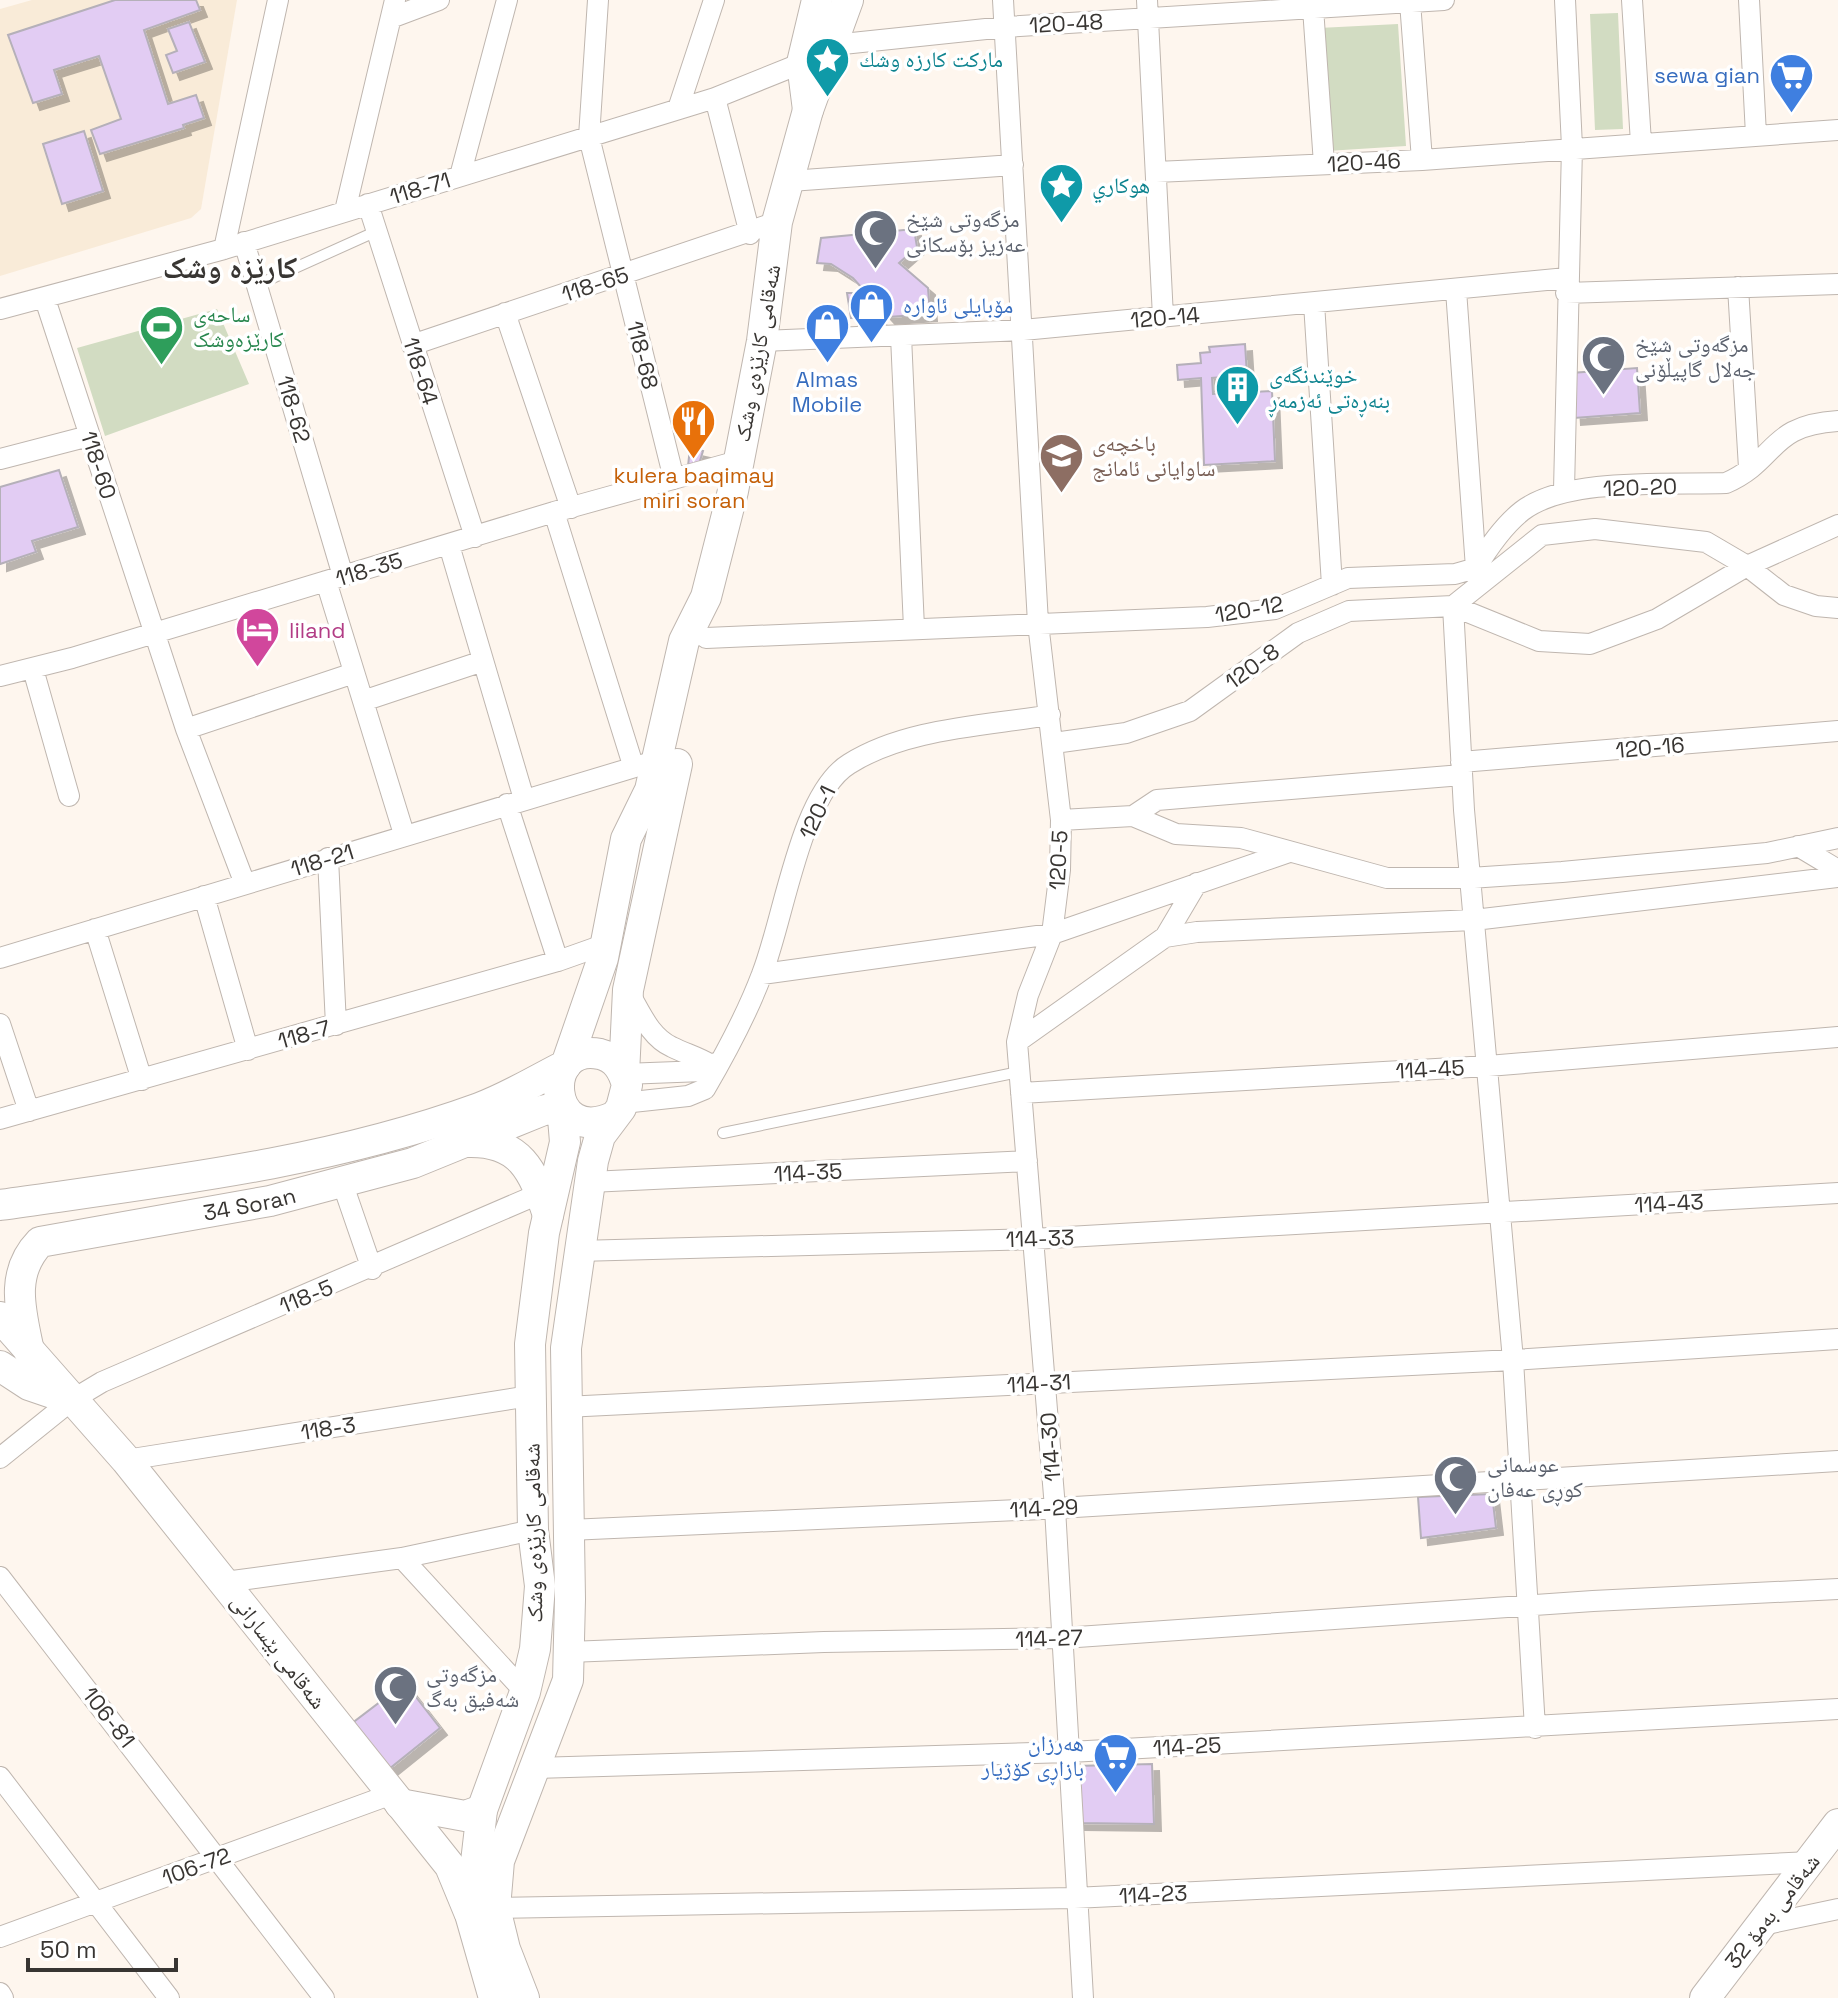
<svg xmlns="http://www.w3.org/2000/svg" width="1838" height="1998" viewBox="0 0 1838 1998" font-family="'Space Grotesk','Noto Naskh Arabic',sans-serif">
<defs>
<filter id="shadow"><feDropShadow dx="7" dy="7" stdDeviation="0" flood-color="#0004"/></filter>
</defs>
<rect width="100%" height="100%" fill="#fef6ee"/>
<!-- education -->
<path fill="#f9ebd8" d="M32 0H237L201 209 191 218 0 276V9Z"/>
<!-- green -->
<path fill="#d2dcc2" d="M1618 13 1623 129 1595 130 1590 14Z
M1398 24 1406 146 1327 151 1319 28Z
M217 309 249 384 105 436 77 348Z"/>
<!-- building -->
<path fill="#e2ccf3" stroke="#b5b0b9" stroke-width="2" filter="url(#shadow)" d="M115 0H196L200 10 144 30 168 104 196 95 204 118 183 125 184 128 100 154 91 130 121 119 99 56 54 70 62 94 33 103 8 35Z
M189 22 205 62 173 73 166 55 177 51 168 29Z
M84 131 103 191 62 204 43 144Z
M914 229 917 247 899 263 928 288 930 314 888 317 853 278 831 264 817 263 821 238Z
M847 293H860L880 319 851 318Z
M1245 344 1247 375 1212 378 1213 394 1272 391 1275 461 1204 465 1201 378 1178 380 1177 365 1201 363 1200 353 1210 352 1209 347Z
M1637 368 1640 413 1574 418 1571 373Z
M690 448 703 451 698 467 688 466Z
M59 470 78 527 32 541 36 552 0 564V487Z
M1492 1494 1496 1528 1421 1538 1418 1497Z
M405 1683 440 1728 389 1769 351 1724Z
M1152 1764 1154 1824 1078 1823 1075 1766Z"/>
<g fill="none" stroke-linecap="round" stroke-linejoin="round">
<defs>
<path id="lane" d="M257 285 377 231
M723 1133 1019 1072"/>
<path id="street" d="M598 0 589 137 674 479
M1003 0 1038 623 1061 820 1060 870 1052 934 1028 995 1017 1042 1055 1508 1083 1998
M1147 0 1163 317
M1632 0 1641 143
M1749 0 1756 135
M1410 2 1422 160
M1313 8 1324 164
M391 18 439 0
M715 98 750 234
M678 109 714 0
M1156 172 1422 160 1838 130
M460 176 507 0
M790 181 1013 165
M368 204 475 537
M345 211 395 0
M244 242 343 576
M224 249 278 0
M1738 287 1749 468
M1456 290 1476 568
M1566 293 1838 284
M45 299 186 729 245 884
M1314 303 1332 585
M0 309 224 249 715 98 802 63 833 45 1005 27 1444 0
M505 313 571 508
M901 336 914 628
M762 341 1023 330 1567 278
M412 345 777 222
M0 459 89 436
M1564 490 1572 147 1565 0
M554 512 633 765
M449 545 524 799
M326 581 404 834
M1453 606 1464 810 1513 1360 1535 1728
M1453 606 1542 535 1595 529 1706 542 1747 566 1784 595 1816 606 1838 608
M706 638 1207 617 1275 609 1348 578 1455 574 1476 568C1488 548 1503 526 1522 511 1566 477 1670 485 1726 483 1778 460 1768 425 1838 421
M33 669 69 796
M0 676 72 658 554 512 738 461
M363 701 483 661
M186 729 354 673
M1054 743 1126 733 1190 711 1298 633 1349 611 1453 606 1539 641 1590 644 1657 619 1747 566 1838 525
M1461 762 1838 731
M507 804 558 961
M1133 816 1157 800 1462 775
M1061 820 1133 816 1176 834 1241 838 1387 878H1470L1562 872 1767 853 1838 838
M1798 846 1838 870
M328 858 336 1025
M204 896 248 1050
M95 929 142 1080
M1165 937 1197 883
M0 958 645 764
M762 974 1052 934 1289 852
M629 993C641 1013 650 1037 672 1047 686 1054 699 1057 713 1066
M0 1024 29 1111
M1017 1042 1165 937 1197 932 1474 920 1838 877
M624 1074 703 1071 718 1062
M1021 1093 1488 1066 1838 1037
M623 1103 688 1096 705 1089C726 1053 747 1014 762 974 784 919 800 794 849 764 906 728 985 726 1050 715
M0 1119 558 961 606 944
M342 1182 372 1269
M590 1182 1027 1161
M578 1251 1033 1239 1838 1193
M565 1407 1513 1360 1838 1339
M0 1458 72 1400 102 1382 541 1193
M126 1460 530 1396
M569 1530 1042 1509 1838 1461
M402 1558 525 1692
M0 1577 324 1998
M225 1582 402 1558 533 1530
M569 1652 824 1642 1063 1638 1593 1601 1838 1589
M535 1768 1070 1752 1838 1709
M0 1777 169 1998
M495 1908 1074 1898 1811 1862
M1762 1925 1838 1909
M0 1937 392 1794
M0 1993 3 1998"/>
<g id="secondary">
<path d="M808 110 802 63 817 0"/>
<path d="M624 1074 628 990 677 764"/>
<path d="M469 1142C520 1141 533 1170 548 1215"/>
<path d="M0 1205C161 1182 325 1164 479 1108 509 1097 538 1079 566 1065L603 958 626 839 650 790 684 641 706 597 733 491 762 341 777 222 808 110 848 0"/>
<path d="M0 1317 126 1460 450 1866 469 1912"/>
<path id="s1" d="M29 1351C21 1312 9 1274 40 1242L270 1201 413 1163 541 1111 562 1106 565 1142 544 1233 530 1344 533 1530 540 1586 535 1649 525 1692 482 1810 470 1914 494 1998"/>
<path d="M0 1366 29 1385 70 1399"/>
<path d="M400 1804 465 1816 482 1810"/>
<path d="M524 1998 505 1949 495 1908 499 1861 568 1680 570 1599 566 1348 593 1161 600 1136 621 1108 627 1085C623 1070 616 1058 600 1054 541 1041 546 1147 613 1117"/>
<path d="M1705 1998 1838 1824"/>
</g>
</defs>
<!-- lane casing -->
<use href="#lane" stroke="#bfb6af" stroke-width="12"/>
<!-- street casing -->
<use href="#street" stroke="#bfb6af" stroke-width="22"/>
<!-- secondary casing -->
<use href="#secondary" stroke="#bfb6af" stroke-width="32"/>
<!-- lane -->
<use href="#lane" stroke="#fff" stroke-width="10"/>
<!-- street -->
<use href="#street" stroke="#fff" stroke-width="20"/>
<!-- secondary -->
<use href="#secondary" stroke="#fff" stroke-width="30"/>
</g>
<!-- icons -->
<defs>
<symbol id="sight-pin" viewBox="-11 -11 22 30"><path d="M0 17L-7.5 6A9.5 9.5 0 1 1 7.5 6Z" fill="#0f9aa8" stroke="#fff"/><path d="M0-6L1.8-2.2L6-1.7L2.9 1.2L3.7 5.4L0 3.3L-3.7 5.4L-2.9 1.2L-6-1.7L-1.8-2.2Z" fill="#fff"/></symbol>
<symbol id="supermarket-pin" viewBox="-11 -11 22 30"><path d="M0 17L-7.5 6A9.5 9.5 0 1 1 7.5 6Z" fill="#3f7fe0" stroke="#fff"/><path d="M-6-5.5h2.5l.6 2H6L4.5 2H-2.5L-4.4-4H-6ZM-1.5 3.2a1.3 1.3 0 1 0 .1 0ZM3 3.2a1.3 1.3 0 1 0 .1 0Z" fill="#fff"/></symbol>
<symbol id="mosque-pin" viewBox="-11 -11 22 30"><path d="M0 17L-7.5 6A9.5 9.5 0 1 1 7.5 6Z" fill="#6b7280" stroke="#fff"/><path d="M3.5-4.9A6 6 0 1 0 3.5 4.9A5 5 0 1 1 3.5-4.9Z" fill="#fff"/></symbol>
<symbol id="shop-pin" viewBox="-11 -11 22 30"><path d="M0 17L-7.5 6A9.5 9.5 0 1 1 7.5 6Z" fill="#3f7fe0" stroke="#fff"/><path d="M-5-2.5h2.3a2.7 3.5 0 0 1 5.4 0H5L5.5 6h-11ZM-1.5-2.5h3a1.5 2.3 0 0 0-3 0Z" fill="#fff"/></symbol>
<symbol id="stadium-pin" viewBox="-11 -11 22 30"><path d="M0 17L-7.5 6A9.5 9.5 0 1 1 7.5 6Z" fill="#2e9e5b" stroke="#fff"/><path d="M0-5a6.5 5 0 1 0 0 10a6.5 5 0 1 0 0-10ZM-3.5-1.8h7v3.6h-7Z" fill="#fff"/></symbol>
<symbol id="building-pin" viewBox="-11 -11 22 30"><path d="M0 17L-7.5 6A9.5 9.5 0 1 1 7.5 6Z" fill="#0f9aa8" stroke="#fff"/><path d="M-4-6H4V6H1V3H-1V6H-4ZM-2.5-4.3h1.7v1.8h-1.7ZM.8-4.3h1.7v1.8H.8ZM-2.5-1h1.7V.8h-1.7ZM.8-1h1.7V.8H.8Z" fill="#fff"/></symbol>
<symbol id="restaurant-pin" viewBox="-11 -11 22 30"><path d="M0 17L-7.5 6A9.5 9.5 0 1 1 7.5 6Z" fill="#e8710a" stroke="#fff"/><path d="M-5-6h1v4h1v-4h1v4h1v-4h1v5L-1.5 .5V6h-2V.5L-5-1ZM5-6V6H3V1.5H1.5Q1.5-4 5-6Z" fill="#fff"/></symbol>
<symbol id="school-pin" viewBox="-11 -11 22 30"><path d="M0 17L-7.5 6A9.5 9.5 0 1 1 7.5 6Z" fill="#8d6e63" stroke="#fff"/><path d="M0-5L7-2L0 1L-7-2ZM-4 1L0 2.5L4 1V4Q0 6-4 4Z" fill="#fff"/></symbol>
<symbol id="hotel-pin" viewBox="-11 -11 22 30"><path d="M0 17L-7.5 6A9.5 9.5 0 1 1 7.5 6Z" fill="#d1479c" stroke="#fff"/><path d="M-6-4.5h1.5V1H6V5H4.5V3h-9V5H-6ZM-4 0a1.8 1.8 0 1 1 3.6 0ZM.5 0V-2.5h3Q6-2.5 6 0Z" fill="#fff"/></symbol>
</defs>
<g fill-rule="evenodd">
<use href="#sight-pin" x="802" y="34" width="51" height="69"/>
<use href="#supermarket-pin" x="1766" y="50" width="51" height="69"/>
<use href="#sight-pin" x="1036" y="160" width="51" height="69"/>
<use href="#mosque-pin" x="850" y="206" width="51" height="69"/>
<use href="#shop-pin" x="846" y="280" width="51" height="69"/>
<use href="#shop-pin" x="802" y="300" width="51" height="69"/>
<use href="#stadium-pin" x="136" y="302" width="51" height="69"/>
<use href="#mosque-pin" x="1578" y="332" width="51" height="69"/>
<use href="#building-pin" x="1212" y="362" width="51" height="69"/>
<use href="#restaurant-pin" x="668" y="396" width="51" height="69"/>
<use href="#school-pin" x="1036" y="430" width="51" height="69"/>
<use href="#hotel-pin" x="232" y="604" width="51" height="69"/>
<use href="#mosque-pin" x="1430" y="1452" width="51" height="69"/>
<use href="#mosque-pin" x="370" y="1662" width="51" height="69"/>
<use href="#supermarket-pin" x="1090" y="1730" width="51" height="69"/>
</g>
<g text-anchor="middle" stroke-width="7" stroke-linejoin="round" paint-order="stroke">
<!-- street labels -->
<g font-size="22" fill="#383532" stroke="#fff">
<text transform="translate(1066 23) rotate(-3)" y="8">120-48</text>
<text transform="translate(1364 162) rotate(-3)" y="8">120-46</text>
<text transform="translate(420 188) rotate(-17)" y="8">118-71</text>
<text transform="translate(595 284) rotate(-18)" y="8">118-65</text>
<text transform="translate(1165 317) rotate(-5)" y="8">120-14</text>
<text transform="translate(757 353) rotate(-80)" y="8">شەقامی کارێزەی وشک</text>
<text transform="translate(643 355) rotate(76)" y="8">118-68</text>
<text transform="translate(421 371) rotate(72)" y="8">118-64</text>
<text transform="translate(294 409) rotate(74)" y="8">118-62</text>
<text transform="translate(99 465) rotate(72)" y="8">118-60</text>
<text transform="translate(1640 487) rotate(-2)" y="8">120-20</text>
<text transform="translate(369 569) rotate(-17)" y="8">118-35</text>
<text transform="translate(1249 609) rotate(-10)" y="8">120-12</text>
<text transform="translate(1252 666) rotate(-36)" y="8">120-8</text>
<text transform="translate(1650 747) rotate(-5)" y="8">120-16</text>
<text transform="translate(817 812) rotate(-65)" y="8">120-1</text>
<text transform="translate(322 860) rotate(-17)" y="8">118-21</text>
<text transform="translate(1058 860) rotate(-87)" y="8">120-5</text>
<text transform="translate(304 1034) rotate(-16)" y="8">118-7</text>
<text transform="translate(1430 1069) rotate(-3)" y="8">114-45</text>
<text transform="translate(808 1172) rotate(-3)" y="8">114-35</text>
<text dy="8" stroke="none"><textPath href="#s1" startOffset="328">34 Soran</textPath></text>
<text transform="translate(1669 1203) rotate(-3)" y="8">114-43</text>
<text transform="translate(1040 1238) rotate(-2)" y="8">114-33</text>
<text transform="translate(306 1296) rotate(-22)" y="8">118-5</text>
<text transform="translate(1039 1383) rotate(-3)" y="8">114-31</text>
<text transform="translate(328 1428) rotate(-9)" y="8">118-3</text>
<text transform="translate(1050 1447) rotate(-94)" y="8">114-30</text>
<text transform="translate(1044 1508) rotate(-3)" y="8">114-29</text>
<text transform="translate(533 1533) rotate(-91)" y="8">شەقامی کارێزەی وشک</text>
<text transform="translate(1049 1638) rotate(-2)" y="8">114-27</text>
<text transform="translate(279 1651) rotate(52)" y="8">شەقامی بێسارانی</text>
<text transform="translate(109 1717) rotate(52)" y="8">106-81</text>
<text transform="translate(1187 1746) rotate(-3)" y="8">114-25</text>
<text transform="translate(196 1866) rotate(-20)" y="8">106-72</text>
<text transform="translate(1153 1894) rotate(-3)" y="8">114-23</text>
<text transform="translate(1772 1911) rotate(-52)" y="8">شەقامی بەمۆ 32</text>
</g>
<!-- culture labels -->
<g font-size="22" fill="#0d838f" stroke="#fff" text-anchor="start">
<text x="859" y="67">ماركت كارزه وشك</text>
<text x="1092" y="193">هوكاري</text>
<text x="1269" y="383">خوێندنگەی<tspan x="1269" dy="25">بنەڕەتی ئەزمەڕ</tspan></text>
</g>
<!-- shop labels -->
<g font-size="22" fill="#366cbe" stroke="#fff" text-anchor="end">
<text x="1760" y="83">sewa gian</text>
<text x="903" y="313" text-anchor="start">مۆبایلی ئاوارە</text>
<text x="827" y="387" text-anchor="middle">Almas<tspan x="827" dy="25">Mobile</tspan></text>
<text x="1084" y="1751">ھەرزان<tspan x="1084" dy="25">بازاڕی کۆژیار</tspan></text>
</g>
<!-- worship labels -->
<g font-size="22" fill="#5b616d" stroke="#fff" text-anchor="start">
<text x="906" y="227">مزگەوتی شێخ<tspan x="906" dy="25">عەزیز بۆسکانی</tspan></text>
<text x="1635" y="352">مزگەوتی شێخ<tspan x="1635" dy="25">جەلال گاپیڵۆنی</tspan></text>
<text x="1487" y="1472">عوسمانی<tspan x="1487" dy="25">کوڕی عەفان</tspan></text>
<text x="426" y="1682">مزگەوتی<tspan x="426" dy="25">شەفیق بەگ</tspan></text>
</g>
<!-- leisure labels -->
<g font-size="22" fill="#27864d" stroke="#fff" text-anchor="start">
<text x="193" y="322">ساحه‌ی<tspan x="193" dy="25">کارێزه‌وشک</tspan></text>
</g>
<!-- education labels -->
<g font-size="22" fill="#785e54" stroke="#fff" text-anchor="start">
<text x="1092" y="451">باخچەی<tspan x="1092" dy="25">ساوایانی ئامانج</tspan></text>
</g>
<!-- food labels -->
<g font-size="22" fill="#c56008" stroke="#fff">
<text x="694" y="483">kulera baqimay<tspan x="694" dy="25">miri soran</tspan></text>
</g>
<!-- hotel labels -->
<g font-size="22" fill="#b23c85" stroke="#fff" text-anchor="start">
<text x="289" y="638">liland</text>
</g>
<!-- district labels -->
<g font-size="30" font-weight="bold" fill="#383532" stroke="#fff">
<text x="230" y="278">کارێزە وشک</text>
</g>
</g>
<!-- scale -->
<path d="M28 1958v12h148v-12" fill="none" stroke="#383532" stroke-width="4"/>
<text x="40" y="1958" font-size="24" fill="#383532" stroke="#ffffff" stroke-width="6" paint-order="stroke">50 m</text>
</svg>
